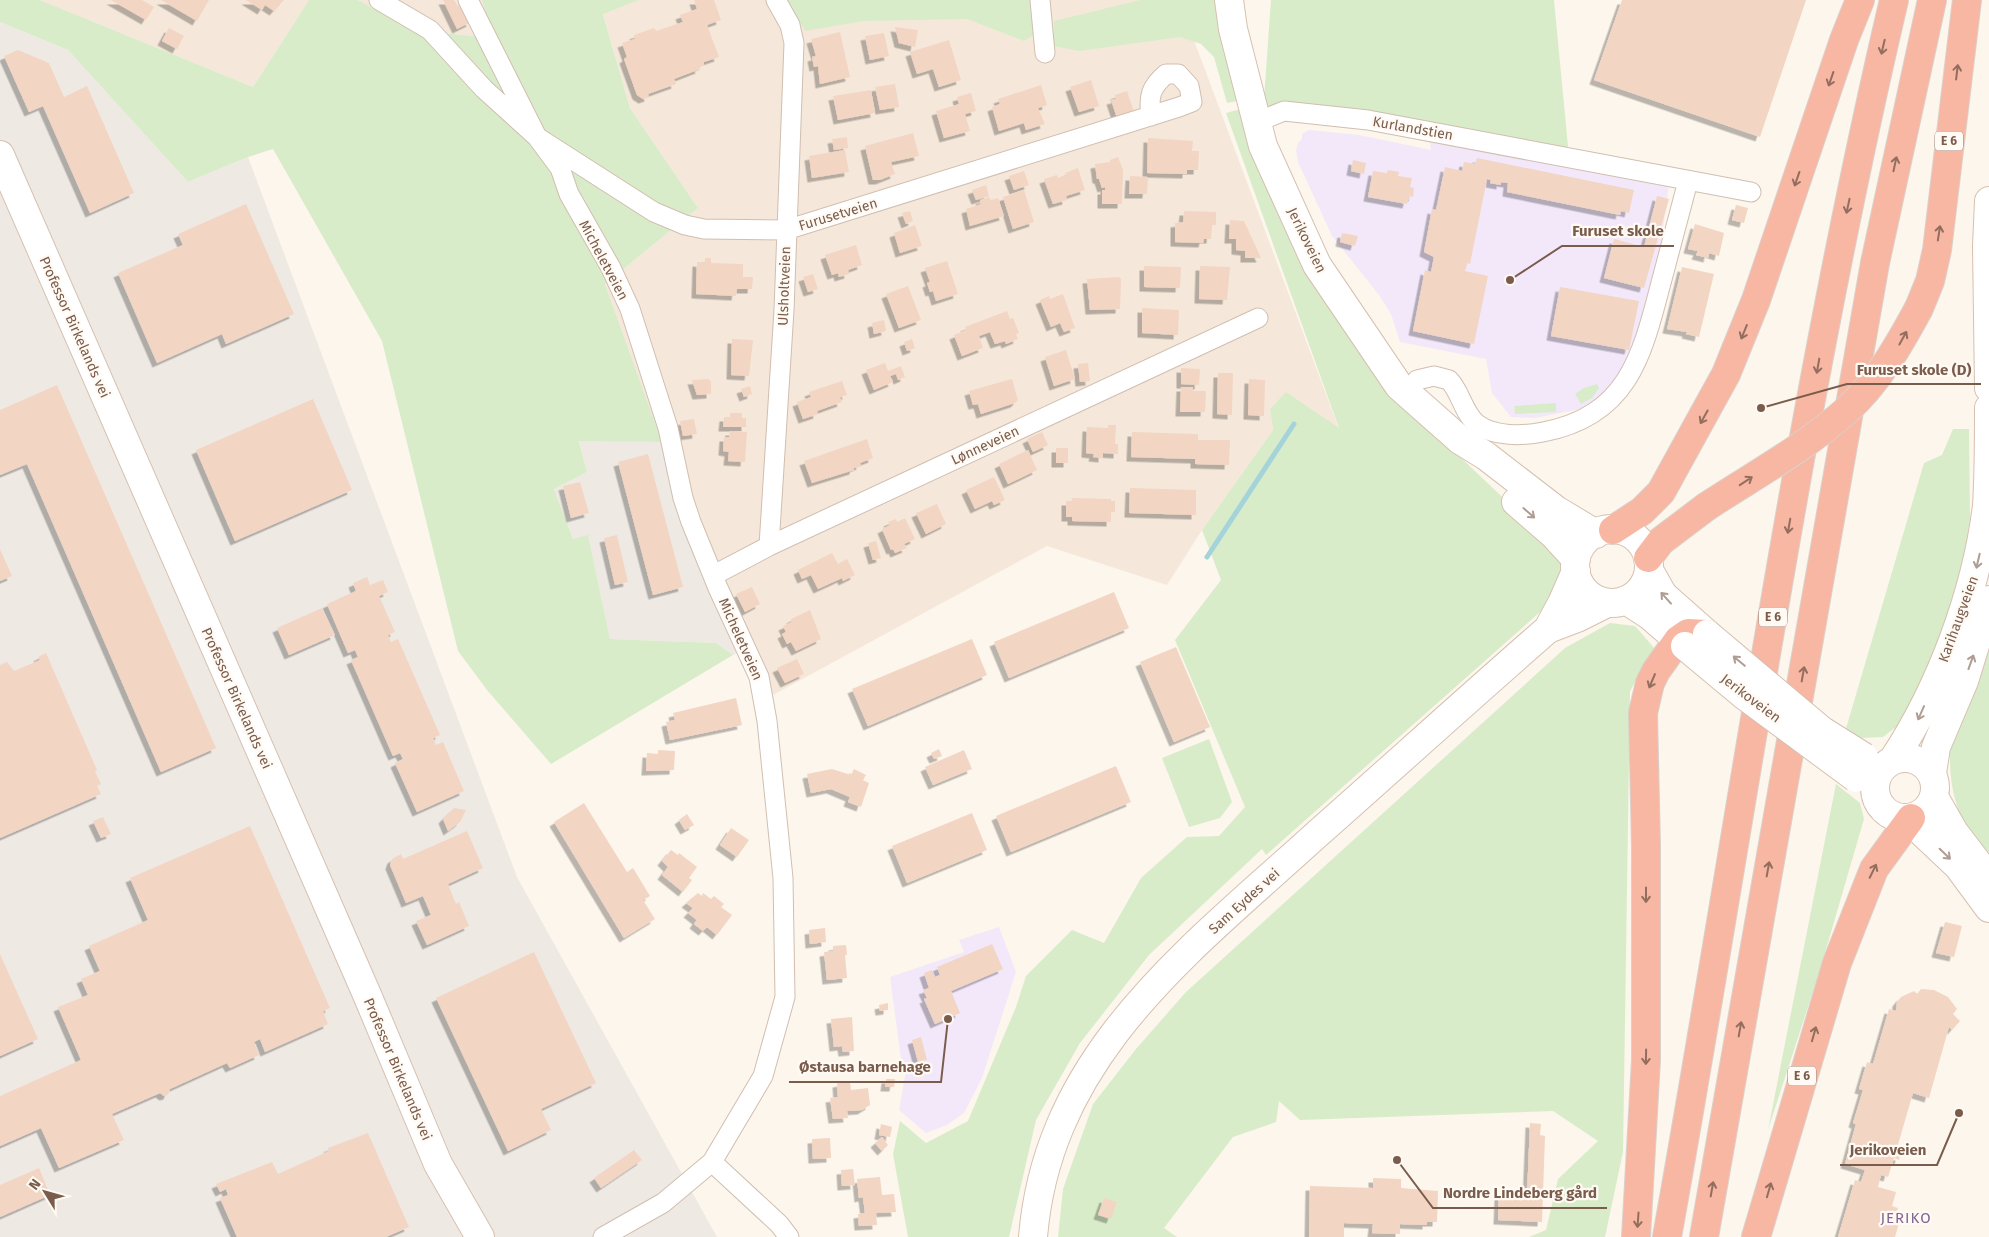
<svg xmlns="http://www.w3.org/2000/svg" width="1989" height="1237" viewBox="0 0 1989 1237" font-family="'Fira Sans',sans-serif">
<defs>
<filter id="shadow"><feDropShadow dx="-4.5" dy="4.5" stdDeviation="0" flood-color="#0004"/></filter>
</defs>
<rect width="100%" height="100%" fill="#fdf6ec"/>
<!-- residential -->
<path fill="#f5e8da" d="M40 0H309L253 87Z
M358 0H482L495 38 413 30Z
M639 0H1179L1339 429 1286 393 1270 409 1273 430 1202 530 1167 585 1047 546 773 695 762 662 758 658 721 571 662 442 605 284 698 208 630 108 603 13Z"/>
<!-- industrial -->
<path fill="#efe9e4" d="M0 22 68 50 188 182 248 157 517 877 717 1237H0Z
M579 440 662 442 689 541 704 581 737 653 733 655 716 643 610 639 588 536 573 539 554 489 587 472Z"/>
<!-- education -->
<path fill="#f3e8fa" d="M1309 130 1359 135 1431 150 1429 136 1669 184 1660 251 1630 359 1610 388 1590 404 1580 409 1535 418 1511 417 1492 393 1486 359 1400 342 1391 314 1379 295 1332 236 1298 162 1296 150 1298 143 1302 139V134Z
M999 927 1016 972 982 1078 964 1113 947 1125 926 1133 899 1110 907 1065 901 1059 890 977 964 952 959 940Z"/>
<!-- green -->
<path fill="#d8ecc9" d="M0 0H40L253 87 309 0H358L413 30 494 38 482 0H639L603 14 630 108 698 208 605 284 662 442 579 441 587 472 554 489 573 539 588 535 610 639 716 643 733 655 551 764 487 690 458 651 382 341 273 149 248 157 188 182 68 50 0 22Z
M787 0H1036L1037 33 1024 41 967 19 864 21 805 31Z
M1140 0H1220L1242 100 1227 103 1214 57 1201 44 1180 37 1079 51 1054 46V21Z
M1271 0H1554L1569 157 1436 131 1269 117 1264 99Z
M1244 108 1400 400 1555 547 1563 565 1557 589 1540 612 1266 855 1262 849 1149 955 1080 1043 1036 1120 1009 1237H908L893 1154 900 1121 926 1143 968 1121 1016 1007 1026 976 1072 930 1104 943 1141 878 1187 837 1219 836 1245 807 1175 640 1221 580 1202 530 1273 430 1270 409 1286 392 1339 428 1226 113Z
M1597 384 1599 388 1592 398 1581 404 1575 394 1584 388Z
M1556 403V412L1515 414 1514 406Z
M1953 429H1969L1970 519 1959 586 1939 644 1900 724 1883 737 1860 738 1845 732 1924 463 1942 455Z
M1610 623 1635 626 1655 649 1630 691 1623 1152 1605 1237H1529L1546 1230 1558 1179 1598 1141 1553 1111 1300 1120 1279 1101 1276 1122 1233 1137 1164 1228 1177 1237H1058L1063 1189 1093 1104 1136 1049 1186 992 1565 648Z
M1989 628V853L1986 855C1958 820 1949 794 1950 749Z
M1209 739 1232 802 1220 818 1189 827 1162 758Z
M1836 784 1860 803 1864 819 1820 970 1768 1130Z"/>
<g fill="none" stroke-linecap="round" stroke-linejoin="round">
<!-- stream -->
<path stroke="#a5d3da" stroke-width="5" d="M1207 557 1294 424"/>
</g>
<!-- building -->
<path fill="#f3d5c3" filter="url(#shadow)" d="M111 0H142L154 7 146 20Z
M161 0H209L197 21Z
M246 0H284L274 11 265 5 262 10Z
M443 0H454L458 6 461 4 471 22 457 29Z
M694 0H714L721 20 707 25 719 57 704 62V65L699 67 700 69 674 79 676 84 648 94 649 97 643 99 637 95 624 59 627 57 622 43 635 39 634 35 654 28 656 31 683 22 680 15 697 9Z
M1622 0H1806L1760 137 1594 80Z
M895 27 918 30 915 47 899 43Z
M169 28 184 36 177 49 162 41Z
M840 32 850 77 820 84 818 66 814 67 812 57 816 56 811 39Z
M884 33 889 56 870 60 865 36Z
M949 40 961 80 939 87 933 69 917 74 910 52Z
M18 50 49 63 64 97 87 86 134 193 90 213 43 106 29 112 4 56Z
M1091 80 1099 106 1079 112 1070 87Z
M895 84 899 107 880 110 875 87Z
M1041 85 1047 105 1038 108 1045 124 1026 130 1024 123 999 131 992 107 1000 104 998 99Z
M871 90 875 113 838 120 833 96Z
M1127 91 1134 112 1117 118 1111 100 1116 99 1115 95Z
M971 93 976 111 965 114 970 131 944 138 936 111 959 104 957 97Z
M913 133 919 156 891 162 895 174 880 180H873L865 146Z
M847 137 848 148 834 150 832 139Z
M1148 138 1193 141 1192 151H1199L1198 170H1187V174L1147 173Z
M845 150 849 172 812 178 809 156Z
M1118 157 1123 170 1122 204H1102V190H1105V187L1102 188 1099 179H1097L1095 164 1110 162V160Z
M1477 158 1634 190 1629 213 1621 211 1620 215 1507 192 1508 183 1501 182V185L1490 183 1491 180 1487 179 1470 264 1467 263 1465 271 1488 276 1474 344 1413 331 1425 270 1431 272 1434 257 1424 252 1432 209 1436 210 1445 167 1462 171 1464 162 1475 164Z
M1353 160 1366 163 1364 174 1351 171Z
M1078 168 1085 190 1066 196 1067 200 1053 204 1044 179 1057 175 1058 178 1066 176 1065 173Z
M1388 170 1399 172 1398 176 1412 178 1410 187 1414 188 1413 197 1409 196 1407 204 1368 197 1373 171 1387 173Z
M1024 171 1029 185 1014 190 1009 176Z
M1130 176 1148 177 1147 194H1129Z
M986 185 989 196 976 200 972 190Z
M1024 190 1034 222 1013 229 1003 197Z
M1657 196 1669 199 1644 288 1604 278 1614 239 1644 247Z
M989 197 991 200 998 198 1004 216 970 226 966 209 981 204 980 200Z
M246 204 294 314 226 344 222 334 157 363 118 273 183 245 178 234Z
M1736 205 1748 208 1744 223 1732 220Z
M910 211 913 221 906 224 902 213Z
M1184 211 1216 212V225H1212L1211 239H1204L1203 243 1175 242V223L1183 222Z
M1230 220 1244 221 1261 258H1245V251L1236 250V239H1229Z
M1695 224 1724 233 1719 256 1709 253 1708 258 1696 255 1698 251 1688 249Z
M915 225 922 246 900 253 894 233Z
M1342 233 1358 236 1355 246 1340 242Z
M856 245 862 265 848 270 849 274 839 277 838 273 832 275 825 255Z
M705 258H711V263L743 264V277H753L752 289H737L736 296 696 294 697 262 705 263Z
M947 261 958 294 936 301 933 291 930 292 927 283 930 282 925 268Z
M1144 266 1181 267 1180 288 1144 287Z
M1200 266 1230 267 1227 300 1199 299Z
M1682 267 1714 274 1699 337 1686 334 1687 332 1667 329Z
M813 274 818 289 808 292 803 277Z
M1119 277 1121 279 1120 309 1090 310 1087 279Z
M908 286 921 320 899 328 886 294Z
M1560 287 1639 301 1629 350 1551 336Z
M1063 294 1075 328 1064 332 1060 323 1051 327 1040 300 1049 296 1050 299Z
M1142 308 1179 310 1178 335 1142 333Z
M1007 311 1010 319 1013 318 1019 333 1016 334 1018 339 1006 344 1005 341 995 344 990 332 979 336 983 348 962 356 954 335 966 330 965 327Z
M884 320 886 331 874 334 872 323Z
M732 339 753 340 749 376 731 375Z
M912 339 915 348 907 351 904 342Z
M1066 350 1075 379 1054 386 1045 357Z
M885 363 888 371 901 366 905 377 898 380 896 374 890 376 893 382 874 390 866 370Z
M1088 363 1090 381 1080 382 1078 364Z
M1181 368 1200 369 1199 385 1181 384Z
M1218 373H1233L1232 415 1217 414Z
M709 379 711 382V394L697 395 692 380Z
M1012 379 1018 400 1015 403 981 414 978 404 973 405 969 391Z
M1249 379 1265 380 1264 416 1248 415Z
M842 381 847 395 840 397 842 402 817 411 818 414 803 419 797 402 811 397 809 392Z
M57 385 216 748 161 772 27 464 0 475V410Z
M750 386 752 394 744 397 741 389Z
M1181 387H1193V391H1206L1205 412H1180Z
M313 399 352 490 235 541 196 450Z
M730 413H742V418H746V427H723L724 417H730Z
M694 419 697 434 683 436 680 421Z
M1108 425H1116L1115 444H1118V454L1103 453V458L1093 457 1094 454 1086 453 1087 427 1108 428Z
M730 431 747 432 745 462 728 461 729 452 723 451 724 437H729Z
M1042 432 1048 445 1033 452 1027 439Z
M1132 432 1198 434V440H1230L1229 465 1195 464V459L1131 457Z
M867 439 873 458 860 463 861 465 854 468V470L812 483 804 461Z
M1056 448H1068V463H1056Z
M1028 450 1037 470 1008 484 999 464Z
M648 454 683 587 653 595 618 462Z
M994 477 1005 500 994 505 992 501 975 509 966 490Z
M580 482 589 513 571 518 563 486Z
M1130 488 1196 490V515L1129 513Z
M1072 498 1111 499V501H1115V512H1111V522L1072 521V517H1066V501H1072Z
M937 504 946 524 926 534 916 513Z
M905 518 915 539 904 544 907 548 895 553 893 549 891 550 882 529 890 525 888 522 896 519 897 522Z
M617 535 628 582 615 585 604 538Z
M876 541 881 558 873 560 868 543Z
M0 549 12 576 0 581Z
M832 553 838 564 847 559 855 575 843 581 842 578 818 589 811 575 802 579 798 570Z
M367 577 370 585 383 580 388 592 379 596 395 632 388 635 391 642 398 639 440 735 433 738 436 745 443 742 464 791 417 812 395 763 403 759 400 753 393 756 351 660 358 657 355 650 348 653 327 604 356 591 353 583Z
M752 587 760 604 745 612 736 594Z
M1114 592 1129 628 1009 678 994 642Z
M322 608 335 635 289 655 277 628Z
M810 610 821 639 796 651 791 642 787 644 782 634 786 632 783 626 792 622 791 619Z
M972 639 987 675 868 726 852 689Z
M1176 647 1210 727 1174 742 1140 662Z
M46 653 97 770 95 771 101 784 97 786 101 794 0 838V665L7 662 14 671 40 660 38 657Z
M797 659 804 674 785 683 777 668Z
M736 698 742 725 670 740 666 722 675 720 673 713Z
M939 749 942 756 934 759 931 753Z
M658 750 675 751 674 770 646 771 647 753 658 754Z
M964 750 972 769 933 785 925 767Z
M1116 766 1131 802 1011 852 996 816Z
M832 769 851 775 854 769 866 775 863 780 869 783 861 807 848 802 850 797 831 789 811 793 807 774Z
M584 803 627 872 633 868 650 896 643 900 655 919 624 938 554 822Z
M454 808 466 810 460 822 448 831 443 819Z
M972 813 987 850 907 883 892 846Z
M687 814 694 825 685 830 679 820Z
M103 817 111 834 101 838 93 821Z
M250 826 330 1008 323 1011 328 1024 265 1052 260 1039 254 1042 259 1055 230 1068 227 1063 170 1089 168 1095 164 1096 160 1093 112 1114 124 1140 59 1168 41 1128 0 1146V1096L81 1060 58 1007 88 995 81 979 100 971 89 946 148 920 130 878Z
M731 828 749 840 737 857 720 845Z
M467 831 483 868 448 884 456 904 459 902 469 926 427 945 416 921 431 915 423 896 406 903 390 865 392 859 401 854 403 859Z
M671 850 678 855 679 853 697 867 689 878 692 880 683 892 662 875 668 867 662 861Z
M698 893 702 896 703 893 711 899 714 896 724 904 721 907 732 915 717 935 707 927 703 931 694 924 697 920 688 913 693 908 686 903Z
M1945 922 1962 926 1954 957 1936 953Z
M825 928 826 942 810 944 809 930Z
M992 944 1003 969 951 991 960 1013 935 1024 924 999 927 998 923 990 929 988 924 973 932 970 935 977 940 975 937 967Z
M846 945 847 955H845L847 978 827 980 824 952 833 951V946Z
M534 952 596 1083 541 1109 551 1130 508 1151 436 998Z
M0 954 38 1039 0 1056Z
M1921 989 1934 990 1948 997 1957 1009 1953 1014 1960 1021 1952 1030 1949 1027 1929 1098 1913 1093 1895 1155 1900 1156 1899 1160 1894 1158 1888 1177 1881 1175 1878 1187 1896 1192 1892 1206 1898 1208 1893 1221 1899 1223 1895 1237H1838L1855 1180 1861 1182 1865 1170 1845 1164 1856 1124 1853 1123 1863 1090 1859 1089 1867 1062 1873 1064 1889 1009 1896 1011 1897 1002 1901 997 1914 991 1917 994Z
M888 1003V1010L880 1011 879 1005Z
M852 1017 854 1051 843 1052 842 1046 834 1047 831 1019Z
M921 1037 927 1060 918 1062 912 1040Z
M886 1079H895L894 1087H885Z
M850 1081 851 1090 868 1088 870 1105 862 1110 847 1111 848 1118 833 1119 830 1098 838 1097 837 1083Z
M1530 1123 1541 1124 1540 1135 1545 1136 1542 1222 1498 1220 1499 1195 1527 1196Z
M881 1124 892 1127 890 1137 879 1135Z
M368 1133 409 1227 386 1237H237L220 1198 228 1195 226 1189 220 1192 216 1184 272 1162 278 1174 329 1151 328 1148Z
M882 1137 888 1145 882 1151 875 1143Z
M830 1138 831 1158 813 1159 812 1139Z
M634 1150 642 1160 601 1188 594 1178Z
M39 1168 50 1195 0 1217V1185Z
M853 1169 855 1185 842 1186 841 1170Z
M880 1177 882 1195 894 1194 896 1212 876 1213 877 1225 859 1226 858 1214 865 1213 863 1197 859 1198 857 1179Z
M1373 1178 1401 1179V1188L1438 1191 1437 1222H1427V1225L1400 1224V1234L1372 1233 1373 1224 1344 1223V1237H1309L1310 1186 1373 1188Z
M1104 1198 1117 1202 1111 1219 1098 1215Z"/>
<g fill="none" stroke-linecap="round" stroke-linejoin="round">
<defs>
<path id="street" d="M379 0 430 30 484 89 537 137 654 212 685 225 704 229 786 230 1179 107 1192 102 1189 86 1178 74H1166C1151 87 1148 96 1151 116
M468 0 537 137 560 168 569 194 611 268 630 309 668 428 683 498 691 522 718 588 759 677 767 721 783 878 785 997 763 1076 712 1162 663 1203 603 1237
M1040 0 1045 53
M1257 122 1284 111 1368 120 1751 192
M1417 380 1434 376 1449 380C1461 392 1463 413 1477 424 1494 437 1523 436 1543 432 1628 416 1642 356 1661 283 1670 249 1679 215 1688 181
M769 546 784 310 794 43 790 25 776 0
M714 575 769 546 1258 318
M712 1162 779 1224 789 1237"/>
<path id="secondary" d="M1229 0 1233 29 1263 146 1317 265 1399 386 1460 440 1486 456 1556 510 1596 534
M0 155 368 997 438 1164 480 1237
M1989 201 1987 246 1989 388
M1516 502 1554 535 1576 559
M1575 566a37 37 0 1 1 74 0a37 37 0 1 1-74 0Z
M1649 570 1663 595 1707 634
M1626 600 1649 615 1685 646
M1548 629 1577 618 1607 603
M1875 788a30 30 0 1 1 60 0a30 30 0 1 1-60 0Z
M1893 760C1941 687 1976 593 1987 506 1989 474 1989 440 1989 408
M1932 773 1936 747 1964 681 1989 600
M1934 797 1954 832 1986 874
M1913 818 1923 833 1958 866 1989 908
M1033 1237C1048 1054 1190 950 1315 836 1393 767 1470 697 1548 629L1562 603 1576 571"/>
<path id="highway" d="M1919 308 1930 281 1937 250 1967 0
M1613 530 1642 511 1661 492 1726 374 1756 300 1844 40 1860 0
M1648 558 1661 541 1706 507
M1636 1237 1646 1060V846L1643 713 1650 683 1656 671 1678 640 1688 633 1707 634
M1667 1237C1741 825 1798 408 1894 0
M1704 1237 1875 263 1932 0
M1756 1237 1837 963 1874 869 1911 818"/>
</defs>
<!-- street casing -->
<use href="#street" stroke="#d1beb0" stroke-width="21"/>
<!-- secondary casing -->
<use href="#secondary" stroke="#d6c0b0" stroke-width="30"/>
<!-- highway casing -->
<use href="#highway" stroke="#dad1cd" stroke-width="30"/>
<!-- street -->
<use href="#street" stroke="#fff" stroke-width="19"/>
<!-- secondary -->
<use href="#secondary" stroke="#fff" stroke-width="28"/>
<!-- highway -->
<use href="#highway" stroke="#f7b7a3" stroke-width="28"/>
<defs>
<path id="secondary-bridge" d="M1707 634 1821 730 1864 757
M1685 646 1745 696 1856 778"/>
<path id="highway-bridge" d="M1706 507C1753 476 1805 448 1847 410 1878 382 1899 345 1919 308"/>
</defs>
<!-- secondary-bridge casing -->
<use href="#secondary-bridge" stroke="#d6c0b0" stroke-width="30" stroke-linecap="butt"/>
<!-- highway-bridge casing -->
<use href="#highway-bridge" stroke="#dad1cd" stroke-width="30" stroke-linecap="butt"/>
<!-- secondary-bridge -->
<use href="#secondary-bridge" stroke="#fff" stroke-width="28"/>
<!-- highway-bridge -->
<use href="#highway-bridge" stroke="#f7b7a3" stroke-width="28"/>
</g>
<!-- one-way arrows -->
<defs><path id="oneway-shaft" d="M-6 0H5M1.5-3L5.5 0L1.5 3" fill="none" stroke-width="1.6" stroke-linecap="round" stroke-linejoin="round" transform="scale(1.25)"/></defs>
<g stroke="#936e5e">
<use href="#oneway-shaft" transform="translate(1883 47) rotate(103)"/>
<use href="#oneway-shaft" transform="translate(1957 72) rotate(-83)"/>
<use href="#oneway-shaft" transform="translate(1831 79) rotate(109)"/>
<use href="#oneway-shaft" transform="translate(1895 164) rotate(-78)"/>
<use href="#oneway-shaft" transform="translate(1797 179) rotate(109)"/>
<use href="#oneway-shaft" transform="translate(1848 206) rotate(102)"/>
<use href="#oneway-shaft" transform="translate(1939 233) rotate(-81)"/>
<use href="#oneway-shaft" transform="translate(1744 332) rotate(112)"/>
<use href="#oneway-shaft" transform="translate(1903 338) rotate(-61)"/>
<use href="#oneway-shaft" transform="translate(1818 366) rotate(100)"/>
<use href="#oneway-shaft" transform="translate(1704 417) rotate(119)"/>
<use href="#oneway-shaft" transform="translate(1746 481) rotate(-33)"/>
<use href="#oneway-shaft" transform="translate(1789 526) rotate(100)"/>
<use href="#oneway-shaft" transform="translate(1803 674) rotate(-80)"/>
<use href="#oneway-shaft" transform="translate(1652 681) rotate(113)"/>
<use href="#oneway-shaft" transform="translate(1768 869) rotate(-80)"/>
<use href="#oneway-shaft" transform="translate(1873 871) rotate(-64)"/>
<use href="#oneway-shaft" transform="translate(1646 895) rotate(90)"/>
<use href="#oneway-shaft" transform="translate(1740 1029) rotate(-80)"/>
<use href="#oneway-shaft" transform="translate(1814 1034) rotate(-74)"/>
<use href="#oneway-shaft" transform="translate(1646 1057) rotate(91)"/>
<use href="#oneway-shaft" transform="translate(1712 1189) rotate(-80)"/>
<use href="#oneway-shaft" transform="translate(1769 1190) rotate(-74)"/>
<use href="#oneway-shaft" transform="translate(1638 1220) rotate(94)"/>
</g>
<g stroke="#af9d94">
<use href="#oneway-shaft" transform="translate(1529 513) rotate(41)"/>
<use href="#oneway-shaft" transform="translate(1978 561) rotate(103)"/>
<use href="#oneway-shaft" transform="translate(1666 598) rotate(-132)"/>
<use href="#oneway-shaft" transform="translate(1739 661) rotate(-140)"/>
<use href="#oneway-shaft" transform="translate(1971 662) rotate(-70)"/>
<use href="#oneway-shaft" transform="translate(1921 713) rotate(114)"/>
<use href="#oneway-shaft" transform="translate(1945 854) rotate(44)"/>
</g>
<g text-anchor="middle" stroke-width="4.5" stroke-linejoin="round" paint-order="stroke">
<!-- shield labels -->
<g fill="#fffaf3" stroke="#a28b7f" stroke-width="1">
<rect x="1935" y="131.5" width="28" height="19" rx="4"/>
<rect x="1759" y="607.5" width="28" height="19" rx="4"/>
<rect x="1788" y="1066.5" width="28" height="19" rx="4"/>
</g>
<g font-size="12" font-weight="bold" fill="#7a5c4d">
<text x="1949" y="145">E 6</text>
<text x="1773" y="621">E 6</text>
<text x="1802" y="1080">E 6</text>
</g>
<!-- street labels -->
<g font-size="14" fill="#7a5c4d" stroke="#fffaf3">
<text transform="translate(1413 128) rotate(10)" y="5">Kurlandstien</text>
<text transform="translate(838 214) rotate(-17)" y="5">Furusetveien</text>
<text transform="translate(1307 240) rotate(64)" y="5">Jerikoveien</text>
<text transform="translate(604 260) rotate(62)" y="5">Micheletveien</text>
<text transform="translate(784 286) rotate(-88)" y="5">Ulsholtveien</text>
<text transform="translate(75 327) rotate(66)" y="5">Professor Birkelands vei</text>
<text transform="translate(985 445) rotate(-25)" y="5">Lønneveien</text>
<text transform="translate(1958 619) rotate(-70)" y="5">Karihaugveien</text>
<text transform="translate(741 639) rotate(66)" y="5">Micheletveien</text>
<text transform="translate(237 698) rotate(66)" y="5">Professor Birkelands vei</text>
<text transform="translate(1751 698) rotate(37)" y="5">Jerikoveien</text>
<text transform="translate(1244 901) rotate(-42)" y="5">Sam Eydes vei</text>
<text transform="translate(398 1069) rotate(67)" y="5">Professor Birkelands vei</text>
</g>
<!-- neighbourhood labels -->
<g font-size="15" letter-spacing="1" fill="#846695" stroke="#fffaf3">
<text x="1906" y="1223">JERIKO</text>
</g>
</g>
<!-- callouts -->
<path fill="none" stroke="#7a5c4d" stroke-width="2" d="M1510 280L1562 246H1674M1761 408L1847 384H1981M948 1019L941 1082H789M1959 1113L1937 1165H1840M1397 1160L1433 1208H1607"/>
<g fill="#7a5c4d" stroke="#fffaf3" stroke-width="2">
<circle cx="1510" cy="280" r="5"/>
<circle cx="1761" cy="408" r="5"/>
<circle cx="948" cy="1019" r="5"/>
<circle cx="1959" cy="1113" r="5"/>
<circle cx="1397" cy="1160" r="5"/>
</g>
<g font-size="15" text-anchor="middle" font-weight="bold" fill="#7a5c4d" stroke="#fffaf3" stroke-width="4.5" stroke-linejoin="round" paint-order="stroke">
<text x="1618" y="236">Furuset skole</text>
<text x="1914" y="375">Furuset skole (D)</text>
<text x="865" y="1072">Østausa barnehage</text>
<text x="1888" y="1155">Jerikoveien</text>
<text x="1520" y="1198">Nordre Lindeberg gård</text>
</g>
<!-- north arrow -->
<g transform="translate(45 1192) rotate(307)" stroke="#fffaf3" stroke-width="4" paint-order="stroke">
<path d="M0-4L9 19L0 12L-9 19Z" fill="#7a5c4d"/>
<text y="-8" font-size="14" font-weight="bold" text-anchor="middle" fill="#7a5c4d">N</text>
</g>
</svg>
